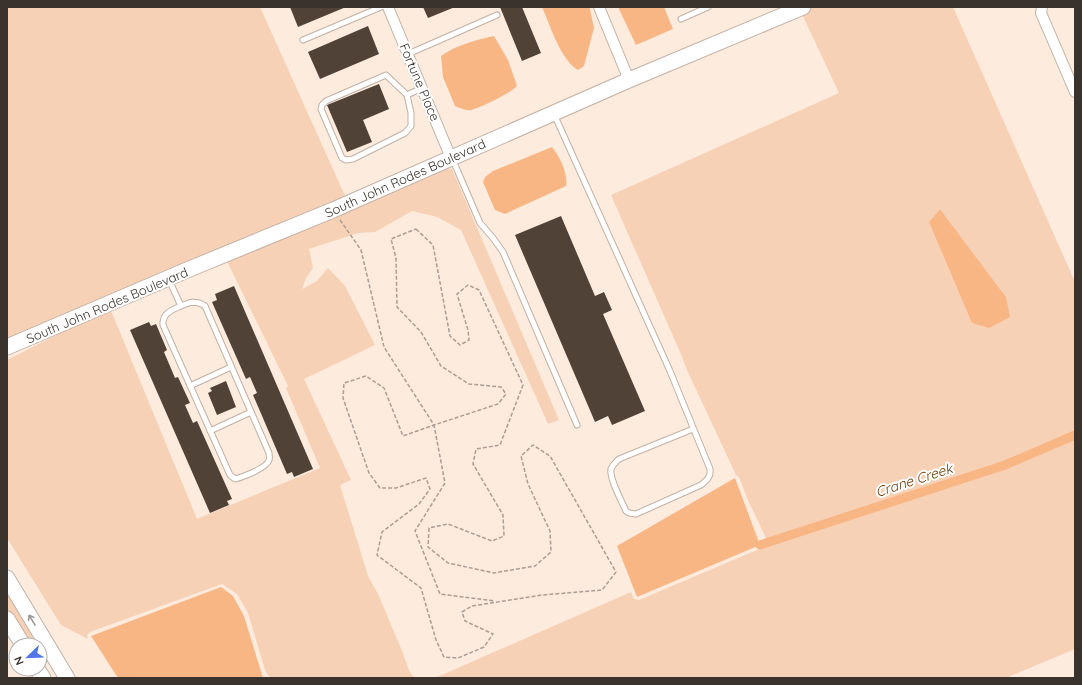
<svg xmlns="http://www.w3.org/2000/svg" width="1082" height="685" viewBox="0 0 1082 685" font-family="Quicksand,sans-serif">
<rect width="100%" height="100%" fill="#fdebde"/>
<!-- green -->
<path fill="#f7d1b6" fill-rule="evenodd" d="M7 7H260L346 198 7 343Z
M814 7H953L1075 282V649L1006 678H435L631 592 634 599 639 600 764 547 763 542 767 540 747 498 739 477 736 475 687 370 680 352 611 195 839 93 801 12ZM940 209 1006 297 929 222Z
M442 167 452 169 559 420 548 424 461 230 437 217 412 211 375 232 358 233 309 249 313 268 306 278 302 289 317 281 328 268 345 286 375 345 304 379 351 480 340 485 368 576 379 596 402 651 409 670 414 678H270L265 670 248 613 237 594 222 584 90 632 87 635 88 639 61 625 7 538V360L110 308 197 519 320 468 286 388 288 386 226 259Z
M7 588 49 657 40 661V645H29L7 609Z"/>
<!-- water -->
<path fill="#f9b685" d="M542 7H589L590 9 594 28 584 66 578 70C560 59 551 27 542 7Z
M618 7H664L673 29 636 45Z
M494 36 508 60 517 86C511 93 480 108 471 110 466 111 460 108 455 106L443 77 441 56C456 45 476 40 494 36Z
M552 147C560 157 568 173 566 186L505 214 495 210 483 182 485 177 493 171Z
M940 209 1006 297 1010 317 989 328 972 323 929 222Z
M735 478 760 545 637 597 617 546Z
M221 587 233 596 244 616 263 678H118L91 636Z"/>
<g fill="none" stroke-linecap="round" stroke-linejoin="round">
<!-- canal -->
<path stroke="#f9b685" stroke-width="9" d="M760 545 1005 465 1075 435"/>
</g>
<!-- building -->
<path fill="#514238" d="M290 7H346L298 27Z
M423 7H455L428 18Z
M500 7H522L541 53 522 61Z
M368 26 379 54 320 79 308 52Z
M379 84 389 109 363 120 372 142 347 152 327 105Z
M561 216 595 296 604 292 612 310 603 314 645 411 612 425 608 416 595 422 515 235Z
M234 286 313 469 294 477 292 472 287 474 253 395 257 393 250 377 246 379 212 302 217 300 215 294Z
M149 322 151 326 156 324 167 350 164 352 175 378 178 377 190 403 185 405 193 423 197 421 232 499 227 501 229 505 210 513 130 330Z
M226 381 236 407 217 415 208 393 212 391 210 388Z"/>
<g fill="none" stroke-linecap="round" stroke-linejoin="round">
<defs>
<path id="lane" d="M681 19 708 7
M303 40 381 7
M408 54 497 15
M407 95 411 113V126L405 133 353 159 346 160 342 158 321 109 322 105 326 101 386 75 407 95 422 88
M554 114 670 371 710 469C711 477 707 480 701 485L636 514 629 513 626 511C622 502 609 478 611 469 613 464 616 462 619 459L693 429
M452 158 480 223 493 238 503 252 577 425
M169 280 181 306C172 310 162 313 163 325L230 475 235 479C243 477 267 468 269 460 270 458 269 456 269 453L205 306C196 300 190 302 181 306
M190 386 231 367
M210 431 251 412"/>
<path id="street" d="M388 7 451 158
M599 7 629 80
M1042 7 1041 13 1075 92"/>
<path id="secondary" d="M7 347 187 270 333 210 629 80 803 7
M7 578 67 678
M7 619 23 645
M37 669 43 678"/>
</defs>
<!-- lane casing -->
<use href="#lane" stroke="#c2b0a4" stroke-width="7"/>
<!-- street casing -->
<use href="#street" stroke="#c2b0a4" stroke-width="12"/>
<!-- secondary casing -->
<use href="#secondary" stroke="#c2b0a4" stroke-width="17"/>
<!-- path -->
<path stroke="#aa9d93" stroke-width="1.5" stroke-dasharray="4 2" stroke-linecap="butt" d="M340 220 361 250 384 347 434 425 445 483 415 531 440 594 495 601
M416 229 433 245 450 336 460 345 469 340 468 330 457 294 468 285 479 290 523 385 500 445 476 449 473 464 503 515 504 536 492 541 448 524 429 528 428 547 448 563 494 573 535 566 551 552 550 531 528 484 521 456 533 445 550 456 616 572 602 590 542 595 472 606 462 612 465 621 493 634 484 647 458 658 444 657 436 640 421 588 377 555 382 532 419 504 430 489 426 478 396 488H380L369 473 343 398 344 383 366 376 384 388 403 436 434 425 498 404 506 394 501 387 469 384 441 366 421 332 397 307 396 258 391 239Z"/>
<!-- lane -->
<use href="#lane" stroke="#fff" stroke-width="5"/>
<!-- street -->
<use href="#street" stroke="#fff" stroke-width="10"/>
<!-- secondary -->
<use href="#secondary" stroke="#fff" stroke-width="15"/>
</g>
<!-- one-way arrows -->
<defs><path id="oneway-shaft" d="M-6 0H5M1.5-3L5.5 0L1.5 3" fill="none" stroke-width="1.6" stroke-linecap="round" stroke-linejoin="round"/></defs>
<use stroke="#9c9896" href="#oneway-shaft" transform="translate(32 620) rotate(-121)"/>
<g text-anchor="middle" stroke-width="4" stroke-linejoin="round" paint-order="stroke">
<!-- street labels -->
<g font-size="13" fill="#39322d" stroke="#fff">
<text transform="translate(420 82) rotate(67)" y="5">Fortune Place</text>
<text transform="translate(405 178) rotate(-24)" y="5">South John Rodes Boulevard</text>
<text transform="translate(107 305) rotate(-23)" y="5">South John Rodes Boulevard</text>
</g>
<!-- water labels -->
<g font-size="14" font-style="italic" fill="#6e3a08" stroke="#fff">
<text transform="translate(914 480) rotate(-18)" y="5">Crane Creek</text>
</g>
</g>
<!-- border -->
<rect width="1082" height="685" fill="none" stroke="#39322d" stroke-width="16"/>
<!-- north arrow -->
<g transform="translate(28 657) rotate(247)"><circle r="19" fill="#ffffff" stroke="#b0adab"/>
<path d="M0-3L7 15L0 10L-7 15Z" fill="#5076ea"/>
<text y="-6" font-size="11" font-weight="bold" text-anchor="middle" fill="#39322d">N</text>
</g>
</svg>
